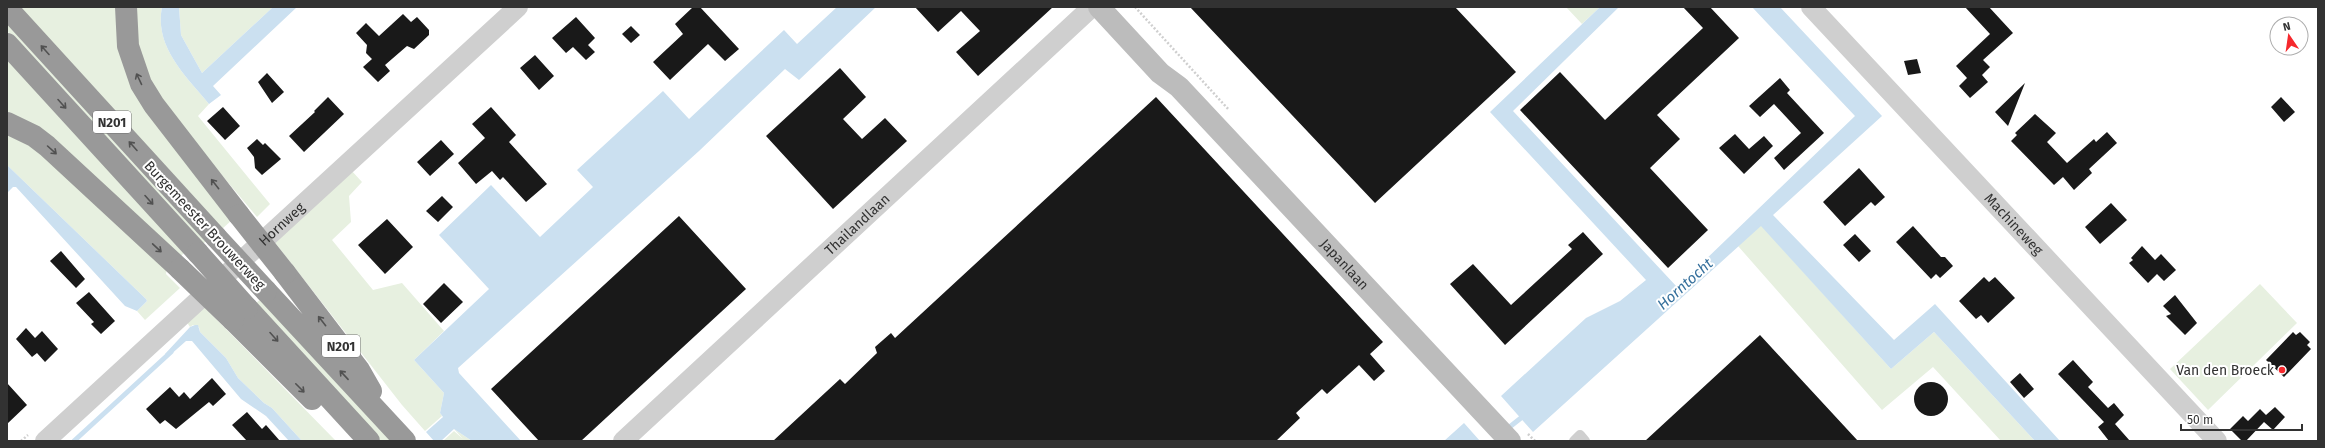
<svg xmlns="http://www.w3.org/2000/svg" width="2325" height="448" viewBox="0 0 2325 448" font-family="'Fira Sans',sans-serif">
<rect width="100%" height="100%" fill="#fff"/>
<!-- green -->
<path fill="#e7f0e0" d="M18 7H119L118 34 232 220 222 229Z
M131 7H162C154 47 186 76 209 104L198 116 270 204 257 217 146 85Z
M179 7H273L202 73 181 35Z
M1566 7H1600L1582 24Z
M7 21 207 240 202 245 7 31Z
M7 58 184 253 177 260 7 116Z
M7 129 18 133 167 267 166 274 180 288 145 320 137 311 147 301 146 299 7 165Z
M351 170 362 182 349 196 351 222 332 240 373 290 402 283 444 331 414 360 444 393 440 413 442 416 425 431 402 405 273 240Z
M1761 225 1891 369 1934 332 2035 441H2001L1933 367 1882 410 1738 246Z
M2260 284 2297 323 2208 410 2170 369Z
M261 299 391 441H381L256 303Z
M202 305 229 332 336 441H302L272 408 264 403 238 378 226 358 200 332 199 327 193 325 190 327 186 321Z
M454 429 472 441H443L454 431 463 439Z"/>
<!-- water -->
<path fill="#cbe0f0" d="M162 7H179L181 35 202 73 273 7H297L213 86 221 95 209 104C186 76 154 47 162 7Z
M837 7H876L799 80 785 69 699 151 458 368 459 373 521 441H472L454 429 441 441H434L426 432 443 417 440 413 444 393 414 360 489 289 439 235 491 185 540 237 593 187 577 170 663 91 689 119 784 30 797 44Z
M1600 7H1619L1513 111 1677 287 1855 116 1752 7H1780L1882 116 1773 215 1894 340 1935 304 2060 441H2035L1934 332 1891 369 1761 226 1533 432 1501 396 1586 318 1620 301 1646 280 1490 112Z
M7 165 146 299 147 301 137 311 125 306 16 187H13L7 193Z
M195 325H198L200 332 226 358 238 378 264 403 272 408 302 441H289L266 416 241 399 192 341H186L168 357 165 354 190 327Z
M1464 423 1480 441H1444Z"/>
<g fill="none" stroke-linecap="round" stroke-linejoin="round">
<!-- stream -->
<path stroke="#cbe0f0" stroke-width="5" d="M1507 429 1526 414
M74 441 171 352"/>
</g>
<!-- building -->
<path fill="#191919" d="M693 7H700L739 49 725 61 708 44 670 80 653 62 683 34 675 24Z
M915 7H1053L978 76 956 52 980 31 961 11 938 32Z
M1190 7H1455L1516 72 1375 203Z
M1683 7H1710L1739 38 1657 115 1680 139 1650 168 1708 230 1668 268 1520 110 1560 72 1605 120 1703 28Z
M1965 7H1989L2013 33 1983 60 1990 67 1982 75 1988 82 1970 98 1959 86 1967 78 1956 66 1990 34Z
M403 14 411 22 417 17 429 30V35L414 49 407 46 385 65 390 71 378 82 363 67 372 59 366 53 367 45 356 33 366 23 379 36Z
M576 17 595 38 588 45 595 52 586 60 573 47 566 53 552 38Z
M631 26 640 35 631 43 622 34Z
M535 55 554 76 539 90 520 68Z
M1917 59 1921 73 1908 75 1904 61Z
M840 68 866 97 843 119 862 139 885 118 907 141 833 209 766 136Z
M267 73 284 92 272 103 258 82Z
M1780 78 1790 90 1787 93 1824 133 1784 170 1774 158 1801 133 1774 104 1760 117 1749 106Z
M2025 83 2008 126 1995 112Z
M328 97 344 114 304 152 289 136 315 112 314 111Z
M1156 97 1383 342 1370 354 1385 371 1374 381 1359 365 1327 394 1322 389 1296 413 1300 418 1276 441H773L840 379 845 384 877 353 875 347 891 333 895 338Z
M2281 97 2295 112 2284 122 2271 107Z
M223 107 240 126 225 140 207 121Z
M491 107 516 135 509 142 547 184 526 202 503 177 500 180 492 171 476 184 458 163 485 138 472 124Z
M2035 114 2056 133 2047 142 2067 163 2094 139 2096 142 2107 132 2117 143 2089 169 2092 173 2074 190 2063 177 2054 185 2011 141 2017 135 2015 133Z
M1735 134 1749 149 1764 136 1773 146 1744 174 1719 148Z
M257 139 263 145 265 143 281 159 262 175 255 168 254 157 247 148Z
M441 140 454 154 430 176 417 162Z
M1859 168 1885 197 1875 206 1871 202 1845 226 1823 202Z
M442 196 453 207 438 222 426 211Z
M2111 203 2127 220 2100 244 2085 227Z
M679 216 746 289 581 441H539L491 389Z
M387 219 413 247 385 274 358 245Z
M1913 226 1941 257H1945L1953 266 1940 278 1936 274 1931 279 1896 242Z
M1583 232 1603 254 1505 345 1450 284 1473 264 1511 305 1572 249 1568 245Z
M1855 234 1871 251 1859 262 1843 245Z
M2142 246 2155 260 2161 254 2176 270 2164 281 2157 274 2148 283 2129 263 2133 260 2131 258Z
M61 251 85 279 76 288 50 261Z
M1984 277 1989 282 1995 277 2015 298 1988 323 1981 315 1976 319 1959 301Z
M444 283 463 302 441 323 423 304Z
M89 292 115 321 101 334 91 324 94 322 76 303Z
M2175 295 2197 323 2185 335 2166 316 2171 314 2163 306Z
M26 328 35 338 42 331 58 349 45 362 37 353 32 357 16 339Z
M2293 332 2296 335 2300 332 2310 342 2307 345 2311 349 2284 377 2266 360Z
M1760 335 1858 441H1645Z
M2073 360 2093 382 2088 387 2108 408 2114 403 2124 415 2115 424 2130 441H2109L2098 427 2104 422 2058 374Z
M2020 373 2034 389 2024 398 2010 382Z
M212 378 226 394 213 406 209 402 176 429 165 420 160 424 146 409 170 387 179 397 184 392 190 399Z
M1914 399a17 17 0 1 1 34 0a17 17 0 1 1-34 0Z
M7 383 27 405 7 424Z
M2275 407 2285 417 2273 430 2264 422 2246 441H2242L2230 429 2243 416 2248 421 2260 409 2266 415Z
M247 412 262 429 266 425 280 441H247L232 425Z"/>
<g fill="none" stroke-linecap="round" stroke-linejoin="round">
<!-- path -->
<path stroke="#cfcfcf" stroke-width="2.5" stroke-dasharray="2 2" stroke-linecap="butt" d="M1135 7 1229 110
M1528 434 1535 441
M21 441 28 435"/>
<!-- lane -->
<path stroke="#cfcfcf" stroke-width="10" d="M1574 441 1580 435 1585 441"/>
<!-- street -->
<g stroke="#cfcfcf" stroke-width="20">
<path id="s1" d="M1811 7 2217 441"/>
<path id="s2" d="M45 441 518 7"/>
<path id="s3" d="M623 441 1092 7"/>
</g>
<!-- secondary -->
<path stroke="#bcbcbc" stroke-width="22" id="s4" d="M1099 7 1160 73 1179 87 1510 441"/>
<!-- highway -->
<path stroke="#999" stroke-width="22" d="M126 7 128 46 141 84 154 105 239 215
M7 8 216 237
M7 44 198 253
M7 123 34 136 47 146 180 269
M285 273 359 370 371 391
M266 291 405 441
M247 308 369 441
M233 320 312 399"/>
<!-- highway-bridge -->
<path stroke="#999" stroke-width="22" d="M239 215 285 273
M216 237 266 291
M198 253 247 308
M180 269 233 320"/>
</g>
<!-- one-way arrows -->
<defs><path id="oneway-shaft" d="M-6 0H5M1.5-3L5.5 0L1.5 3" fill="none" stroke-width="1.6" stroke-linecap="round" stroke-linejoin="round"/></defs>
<g stroke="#515151">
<use href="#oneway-shaft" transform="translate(45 50) rotate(-132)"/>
<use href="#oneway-shaft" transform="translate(139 79) rotate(-115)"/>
<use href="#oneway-shaft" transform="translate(62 104) rotate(48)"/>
<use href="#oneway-shaft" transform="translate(133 146) rotate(-132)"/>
<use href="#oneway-shaft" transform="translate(52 150) rotate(42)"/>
<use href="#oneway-shaft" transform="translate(215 184) rotate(-128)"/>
<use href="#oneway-shaft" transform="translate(149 200) rotate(48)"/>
<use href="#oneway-shaft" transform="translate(157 248) rotate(43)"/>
<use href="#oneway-shaft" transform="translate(322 321) rotate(-128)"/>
<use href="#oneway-shaft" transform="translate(274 337) rotate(48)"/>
<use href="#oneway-shaft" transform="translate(344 375) rotate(-133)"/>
<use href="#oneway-shaft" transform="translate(300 388) rotate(45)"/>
</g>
<!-- markers -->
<circle fill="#f5282d" stroke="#fff" stroke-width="1.5" cx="2282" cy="370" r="4"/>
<g text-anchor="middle" stroke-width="4" stroke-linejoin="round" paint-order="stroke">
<!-- shield labels -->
<g fill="#fff" stroke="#707070" stroke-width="1">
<rect x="93" y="111" width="38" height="22" rx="3"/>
<rect x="322" y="335" width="38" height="22" rx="3"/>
</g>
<g font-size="13" font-weight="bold" fill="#323232">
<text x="112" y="127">N201</text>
<text x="341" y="351">N201</text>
</g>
<!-- street labels -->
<g font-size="14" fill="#323232" stroke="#fff">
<text dy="5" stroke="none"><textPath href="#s2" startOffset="321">Hornweg</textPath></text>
<text dy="5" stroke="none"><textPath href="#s3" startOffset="319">Thailandlaan</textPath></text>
<text dy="5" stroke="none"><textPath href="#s1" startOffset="297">Machineweg</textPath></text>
<text transform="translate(205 225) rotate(47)" y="5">Burgemeester Brouwerweg</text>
<text dy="5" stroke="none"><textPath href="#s4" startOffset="356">Japanlaan</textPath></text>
</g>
<!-- poi labels -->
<g font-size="14" fill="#323232" stroke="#fff" text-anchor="end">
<text x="2274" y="375">Van den Broeck</text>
</g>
<!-- water labels -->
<g font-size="15" font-style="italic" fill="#37719d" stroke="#fff">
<text transform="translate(1685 284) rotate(-42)" y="5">Horntocht</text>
</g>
</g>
<!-- border -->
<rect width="2325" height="448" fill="none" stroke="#323232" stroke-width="16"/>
<!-- north arrow -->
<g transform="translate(2289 36) rotate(347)"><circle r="19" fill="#ffffff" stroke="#adadad"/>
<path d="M0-3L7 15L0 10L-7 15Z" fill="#f5282d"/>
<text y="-6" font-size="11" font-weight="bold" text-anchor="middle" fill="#323232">N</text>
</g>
<!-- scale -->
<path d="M2181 424v6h121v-6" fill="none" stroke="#323232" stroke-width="2"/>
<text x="2187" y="424" font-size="12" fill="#323232" stroke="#ffffff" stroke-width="3" paint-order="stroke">50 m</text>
</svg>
